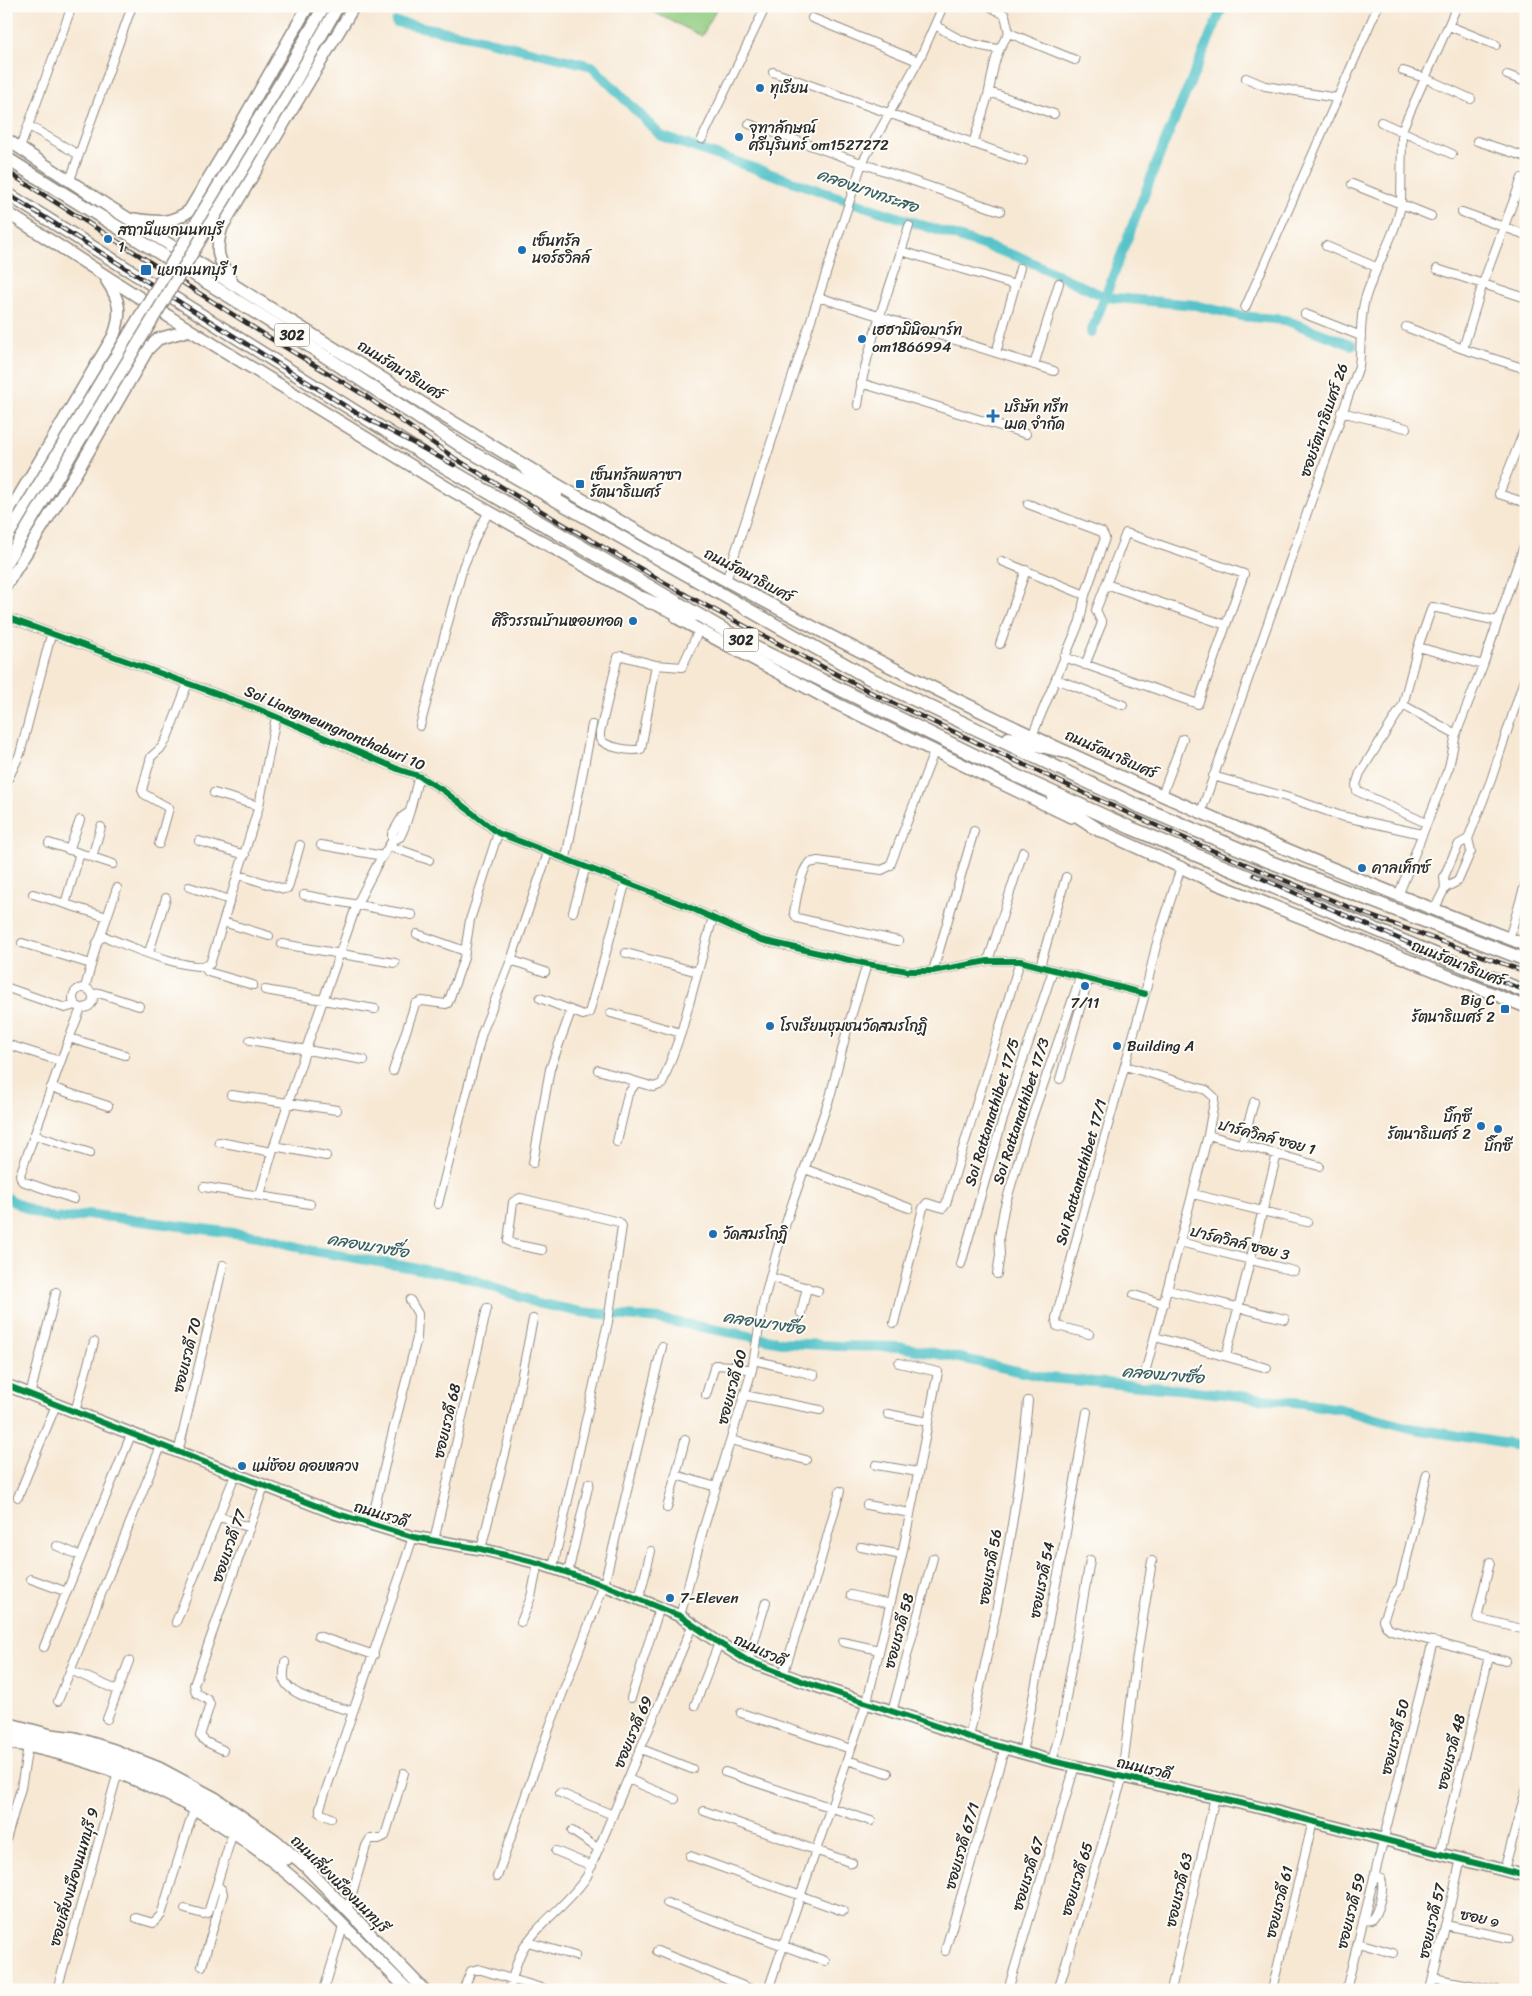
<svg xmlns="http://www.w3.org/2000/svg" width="1532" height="1996" viewBox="0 0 1532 1996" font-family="Sriracha,'Playpen Sans Thai',sans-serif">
<rect width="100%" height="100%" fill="#fdfcf7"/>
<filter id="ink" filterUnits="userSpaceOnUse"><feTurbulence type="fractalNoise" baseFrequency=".02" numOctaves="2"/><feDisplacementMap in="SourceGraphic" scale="10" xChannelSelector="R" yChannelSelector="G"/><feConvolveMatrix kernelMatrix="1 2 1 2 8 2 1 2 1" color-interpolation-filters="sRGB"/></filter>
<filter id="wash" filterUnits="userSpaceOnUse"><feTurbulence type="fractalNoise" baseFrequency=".0096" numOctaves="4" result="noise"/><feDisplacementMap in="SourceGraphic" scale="20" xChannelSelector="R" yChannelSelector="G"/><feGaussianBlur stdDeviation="1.12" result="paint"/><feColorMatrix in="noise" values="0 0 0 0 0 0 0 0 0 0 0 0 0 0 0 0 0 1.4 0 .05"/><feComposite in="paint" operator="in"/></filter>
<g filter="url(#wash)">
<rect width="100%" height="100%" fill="#f7e8d4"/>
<!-- green -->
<path fill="#91cc81" stroke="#5e7c56" d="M641 6H718L702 36Z"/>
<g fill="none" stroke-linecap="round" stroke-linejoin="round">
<!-- canal -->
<path stroke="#55c3c9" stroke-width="10" d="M396 22 468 36 592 66 661 136 861 205 1022 258 1105 297 1195 305 1241 316 1285 320 1352 345
M1091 333 1162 149 1223 6
M6 1197C32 1213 58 1226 87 1214L257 1236 314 1251 466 1277 537 1303 581 1312 659 1319 787 1343 840 1346 901 1347 965 1359 1048 1378 1187 1390 1302 1403 1340 1409 1410 1428 1526 1447"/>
</g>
</g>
<g filter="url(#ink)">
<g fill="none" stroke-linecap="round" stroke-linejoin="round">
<defs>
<path id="street" d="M989 6 1005 15 1009 33 1075 60
M812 18 918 61
M936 25C958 41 972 45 998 49
M1449 26 1496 45
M1403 71 1425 78 1471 99
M773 72 1023 161
M1507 75 1526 82
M1246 78 1265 86 1337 98
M989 92 1054 114
M1381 122 1452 154
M749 124 1000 211
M29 126 79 155
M702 139 766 6
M1477 141 1526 157
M973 144C978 126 985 109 989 91 994 66 994 55 1009 33
M20 148 72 6
M70 180 132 6
M1352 184 1431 216
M1462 212 1526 235
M1326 246 1376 267
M901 251 1015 285
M1437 269 1526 298
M818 297 1054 371
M1245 308 1378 6
M1305 314 1361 336
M1406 327 1463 349 1526 369
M1463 349 1483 283 1522 178
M996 353 1020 268
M1034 365 1059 283
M861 383 1026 434
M858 405C866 345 892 284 909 226
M1341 412 1406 428
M1526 426 1499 494 1526 503
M1028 504 1102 532 1105 538 1085 595 1080 621 1032 736
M1002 561 1085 595
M726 581 862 163 921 56 943 6
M1106 584 1226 625
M6 617 258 709 400 770 419 776 444 791 498 833 682 904 761 940 867 964 908 971H933L988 961H1020L1145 994
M1000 644 1026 570
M1418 647 1483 665
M1064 657 1198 704 1244 574 1126 533 1096 610 1102 623 1085 665
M656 665 641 749C631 752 605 747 600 739V732L618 657 622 656 656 665 682 667 699 630
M1056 679 1123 705
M1403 705 1456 734
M420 726 463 567 477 534 489 511
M1213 776 1293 799 1341 816 1422 834
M6 783 20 754 51 635
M214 793 259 806
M1162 795 1183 739
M1201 812 1359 366C1362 343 1359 317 1366 296 1376 265 1395 236 1401 205L1402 130 1457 6
M1426 823 1357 791 1356 785 1360 773 1403 705 1418 647 1432 607 1498 621
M199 841 245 855
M392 841 400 837C410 819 413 796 419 776
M49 843 113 864
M159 844 169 808 144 794 142 790 151 757 162 747 167 738 188 683
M321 845 383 856
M389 846 429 860
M69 850 80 820
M92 857 101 827
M566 858 592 725
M239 875 284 889 288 888 300 845
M189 887 230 900
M1445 888 1458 881 1471 851 1468 839 1491 780 1526 674
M33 894 107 917
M304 895 412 915
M1398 896 1449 767 1456 734 1483 665 1526 540
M65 904 80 853
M1434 910 1445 888 1444 877 1454 854 1459 844 1468 839
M573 912 586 866
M223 922 269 936
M417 934 465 951
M100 938 117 888
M1509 939 1526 881
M898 941 797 918 794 913C796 900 800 872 809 863L818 861 882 870 890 866 934 752
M22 943 91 964
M282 944 395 963
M149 952 166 898
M626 953 698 972
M511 960 545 972
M988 961 1023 852
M1040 966 1066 877
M204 967 208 972 253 985
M933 971 974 831
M73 998a10 10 0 1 1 20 0a10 10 0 1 1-20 0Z
M8 988 65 1008 75 1005
M85 988 97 943 100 938 106 937C126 945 192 974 210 964L259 806 276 717
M265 990 375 1009
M93 995 99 993 139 1006
M540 998 583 1015 589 1013 626 881
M611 1013 681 1033
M69 1038 125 1055
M250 1040 364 1060
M6 1044 60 1061
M1125 1066 1206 1090 1214 1097V1102L1208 1135 1146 1369
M598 1070 654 1087 662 1084 681 1033 713 917
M393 1071 415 1004 422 1001 446 1004 448 1003 464 958 470 920 498 833
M1060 1079 1088 980
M51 1087 108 1106
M231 1095 337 1110
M34 1135 90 1153
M1208 1135 1319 1166
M219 1142 272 1152
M617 1142 628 1094 636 1083
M1242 1145 1254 1102
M274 1146 326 1156
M533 1163 550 1069 571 1011
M805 1169 909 1208
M204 1187 310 1204
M1193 1194 1307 1222
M260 1195 274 1146 306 1049 357 904 377 865 392 841V834L402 817 408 813
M74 1199 22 1181 20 1175 63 1055 81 1008
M438 1204 482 1033 511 960 548 853
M1180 1242 1294 1271
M542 1250 513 1244 508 1241 513 1202 520 1198 619 1222 622 1226 608 1322 553 1567
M961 1264 1002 1122 1053 970
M997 1274 1000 1255 999 1237 1004 1209 1027 1132 1080 978
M770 1277 818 1291
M1168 1290 1285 1319
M1134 1295 1164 1304
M801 1313 807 1287
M894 1323 923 1208 927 1203 943 1208 946 1204 1020 961
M1089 1334 1057 1326 1056 1318 1083 1214 1145 994 1156 946 1181 867
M1155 1337 1267 1368
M1226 1356 1277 1154
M754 1360 814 1375
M30 1395 56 1292
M706 1395 715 1365 731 1366 752 1370
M744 1395 820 1410
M75 1412 94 1342
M888 1414 928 1422
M731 1440 806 1460
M178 1453 223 1265
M876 1465 918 1472
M1427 1474 1400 1587 1392 1597 1383 1620 1386 1626 1391 1630 1505 1661
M676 1475 716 1487
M18 1497 56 1405
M867 1505 910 1513
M667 1508 685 1440
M218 1516 250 1528
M371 1524 391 1439 417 1338 418 1314 410 1300
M434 1541 487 1308
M57 1546 81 1556
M861 1547 902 1555
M481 1549 510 1434 533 1319
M1490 1562 1477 1618 1526 1630
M568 1573 589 1483
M31 1579 67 1592
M851 1595 890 1604
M639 1599 651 1551
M680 1616 703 1530 752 1370 763 1304 777 1251 793 1201 830 1097 847 1030 867 964
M176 1622 235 1475
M521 1622 531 1597 538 1563
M318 1636 374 1655
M843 1642 879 1650
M44 1647 131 1435
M748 1661 766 1602
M285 1662C285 1668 282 1676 285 1682 293 1698 335 1706 352 1711
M70 1670 117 1690
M783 1675 805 1606 814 1584 840 1491
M631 1698 660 1607
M58 1701 161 1446
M695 1705 719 1643
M892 1712 933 1558
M741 1713 851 1749
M107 1719 129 1661
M969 1737C994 1626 1018 1514 1028 1401
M641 1749 692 1769
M223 1750 206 1742 200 1736 210 1704 208 1700 196 1693 194 1685 264 1486
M1022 1753 1064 1544 1087 1412
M847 1760 888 1773
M1052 1761 1060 1732 1090 1560
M725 1772 871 1821
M1122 1775 1136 1662 1152 1561
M628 1779 675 1799
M560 1793 613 1815
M704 1811 852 1863
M331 1818 320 1813V1808C350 1718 383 1628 413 1537
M572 1831 599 1849
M6 1840 21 1788 28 1746
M556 1851 592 1866
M1440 1853 1489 1657
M690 1856 843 1911
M1504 1870 1526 1791
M497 1877 550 1726 604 1585 662 1347
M667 1903 825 1961
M185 1909 203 1914 208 1913 233 1832
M347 1911 366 1846 370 1839H379L385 1836 404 1773
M136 1918 153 1923 161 1915 194 1809
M1363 1921 1371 1920C1378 1913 1385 1888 1381 1879L1374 1876
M1445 1925 1509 1938
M528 1942 575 1956
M1358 1943 1393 1953
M657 1951 753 1990
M945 1951 1005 1747
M202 1966 223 1894 222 1890 217 1885
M1433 1978 1496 1990
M57 1990 118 1772
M324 1990 343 1927
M463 1990 471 1971 478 1969 548 1990
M509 1990C513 1977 516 1961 523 1949 539 1922 570 1903 587 1876L693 1624
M768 1990 867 1702 902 1555 938 1372 899 1363
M1008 1990 1075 1766
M1058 1990 1123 1776
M1171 1990 1215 1797
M1272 1990 1313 1821
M1346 1990 1433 1641
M1430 1990 1461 1859"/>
<path id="secondary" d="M280 83 324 6
M291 89 338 6
M6 139C40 161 74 184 108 206 294 322 478 442 669 549 944 703 1231 833 1526 945
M6 212 190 330 451 490 650 603
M134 219C157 222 169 225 189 211L232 139 308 6
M232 282C219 260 214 253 222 227L354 6
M6 518 114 335C122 313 120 300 107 281
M6 585 76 473 148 349 158 339 190 330
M677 618 839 705 1071 817
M1092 827 1215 883 1526 1007
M6 1385 335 1513 413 1537 481 1549 538 1563 604 1585 680 1616 719 1643 748 1661 810 1684 987 1743 1052 1761 1253 1806 1526 1876
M6 1723 51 1735 75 1738 114 1750 159 1768 215 1798 275 1840 304 1865 424 1990
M6 1732C77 1745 149 1769 211 1806 237 1821 262 1840 287 1859
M6 1742C104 1759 188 1797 267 1857 318 1896 362 1945 408 1990"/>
<path id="primary" d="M6 158 308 345 466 449 867 677 1136 805 1268 861 1526 960
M6 193 428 457 750 645 1021 778 1131 828 1526 992
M521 464 556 495
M642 598 690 619
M1009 738 1066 752
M1053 800 1099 830"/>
</defs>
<!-- street casing -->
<use href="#street" stroke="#918a80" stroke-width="10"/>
<!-- secondary casing -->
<use href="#secondary" stroke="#918a80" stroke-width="14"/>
<!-- primary casing -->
<use href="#primary" stroke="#918a80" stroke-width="15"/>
<!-- street -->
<use href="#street" stroke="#fff" stroke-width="8"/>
<!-- secondary -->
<use href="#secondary" stroke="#fff" stroke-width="11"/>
<!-- primary -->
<use href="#primary" stroke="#fff" stroke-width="12"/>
<defs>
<path id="rail" d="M6 171 270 338 364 395 456 459 556 520 688 596 876 695 1099 800 1202 846 1363 913 1526 972
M6 193 355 412 454 465
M1254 875 1420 948 1526 991"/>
</defs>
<!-- rail casing -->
<use href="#rail" stroke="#2b2b2b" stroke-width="4.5"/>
<!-- rail -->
<use href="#rail" stroke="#fdfcf7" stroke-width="2.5" stroke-dasharray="8" stroke-linecap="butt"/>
<defs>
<path id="secondary-bridge" d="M6 539 280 83
M6 563 291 89"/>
</defs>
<!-- secondary-bridge casing -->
<use href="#secondary-bridge" stroke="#918a80" stroke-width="14" stroke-linecap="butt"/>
<!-- secondary-bridge -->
<use href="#secondary-bridge" stroke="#fff" stroke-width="11"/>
<defs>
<path id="cycleway" d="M6 617 258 709 400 770 419 776 444 791 498 833 682 904 761 940 867 964 908 971H933L988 961H1020L1145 994
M6 1385 335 1513 413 1537 481 1549 538 1563 604 1585 680 1616 719 1643 748 1661 810 1684 987 1743 1052 1761 1253 1806 1526 1876"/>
</defs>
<!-- cycleway casing -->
<use href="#cycleway" stroke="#fdfcf7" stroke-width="9"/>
<!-- cycleway -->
<use href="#cycleway" stroke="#00873e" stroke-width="6"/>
</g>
</g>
<!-- markers -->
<g fill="#1f6fb2" stroke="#fdfcf7" stroke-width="2">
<circle cx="760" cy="88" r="5"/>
<circle cx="739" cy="137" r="5"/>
<circle cx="108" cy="239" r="5"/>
<circle cx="522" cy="250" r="5"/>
<rect x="140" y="264" width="12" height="12" rx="2.5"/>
<circle cx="862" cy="339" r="5"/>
<path d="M990.5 408.5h5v5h5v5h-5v5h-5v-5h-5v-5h5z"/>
<rect x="575" y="479" width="10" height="10" rx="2.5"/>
<circle cx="633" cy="621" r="5"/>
<circle cx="1362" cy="868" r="5"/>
<circle cx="1085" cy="986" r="5"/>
<rect x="1500" y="1004" width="10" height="10" rx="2.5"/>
<circle cx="770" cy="1026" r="5"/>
<circle cx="1117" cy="1046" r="5"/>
<circle cx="1481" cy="1126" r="5"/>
<circle cx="1498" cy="1129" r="5"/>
<circle cx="713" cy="1234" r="5"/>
<circle cx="242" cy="1466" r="5"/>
<circle cx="670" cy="1598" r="5"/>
</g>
<g text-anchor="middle" stroke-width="4" stroke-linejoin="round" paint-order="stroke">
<!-- shield labels -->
<g fill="#fdfcf7" stroke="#6a6a68" stroke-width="1">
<rect x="274.5" y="323.5" width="35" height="23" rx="4"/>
<rect x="723.5" y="628.5" width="35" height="23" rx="4"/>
</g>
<g font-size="14" font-weight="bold" fill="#2b2b2b">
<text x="292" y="340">302</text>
<text x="741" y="645">302</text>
</g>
<!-- poi labels -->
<g font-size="15" fill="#2b2b2b" stroke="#fdfcf7" text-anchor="start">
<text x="770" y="93">ทุเรียน</text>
<text x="749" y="133">จุฑาลักษณ์<tspan x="749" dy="17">ศรีบุรินทร์ om1527272</tspan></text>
<text x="118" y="235">สถานีแยกนนทบุรี<tspan x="118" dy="17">1</tspan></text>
<text x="532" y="246">เซ็นทรัล<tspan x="532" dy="17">นอร์ธวิลล์</tspan></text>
<text x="157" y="275">แยกนนทบุรี 1</text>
<text x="872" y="335">เฮฮามินิอมาร์ท<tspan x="872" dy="17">om1866994</tspan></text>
<text x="1004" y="412">บริษัท ทรีท<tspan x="1004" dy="17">เมด จำกัด</tspan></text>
<text x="590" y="480">เซ็นทรัลพลาซา<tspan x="590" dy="17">รัตนาธิเบศร์</tspan></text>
<text x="623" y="626" text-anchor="end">ศิริวรรณบ้านหอยทอด</text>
<text x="1372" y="873">คาลเท็กซ์</text>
<text x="1495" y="1005" text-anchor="end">Big C<tspan x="1495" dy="17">รัตนาธิเบศร์ 2</tspan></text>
<text x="1085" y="1008" text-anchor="middle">7/11</text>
<text x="780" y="1031">โรงเรียนชุมชนวัดสมรโกฏิ</text>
<text x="1127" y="1051">Building A</text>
<text x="1471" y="1122" text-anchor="end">บิ๊กซี<tspan x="1471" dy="17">รัตนาธิเบศร์ 2</tspan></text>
<text x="1498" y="1151" text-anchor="middle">บิ๊กซี</text>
<text x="723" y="1239">วัดสมรโกฏิ</text>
<text x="252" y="1471">แม่ช้อย ดอยหลวง</text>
<text x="680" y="1603">7-Eleven</text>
</g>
<!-- street labels -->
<g font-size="15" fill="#2b2b2b" stroke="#fdfcf7">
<text transform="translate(401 370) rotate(32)" y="5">ถนนรัตนาธิเบศร์</text>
<text transform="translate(1324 420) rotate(-71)" y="5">ซอยรัตนาธิเบศร์ 26</text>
<text transform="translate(749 575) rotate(28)" y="5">ถนนรัตนาธิเบศร์</text>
<text transform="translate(335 728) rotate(23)" y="5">Soi Liangmeungnonthaburi 10</text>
<text transform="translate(1111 754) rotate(24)" y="5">ถนนรัตนาธิเบศร์</text>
<text transform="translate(1458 963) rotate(22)" y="5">ถนนรัตนาธิเบศร์</text>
<text transform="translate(1021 1111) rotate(-72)" y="5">Soi Rattanathibet 17/3</text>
<text transform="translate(992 1112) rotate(-73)" y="5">Soi Rattanathibet 17/5</text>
<text transform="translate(1267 1137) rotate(15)" y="5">ปาร์ควิลล์ ซอย 1</text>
<text transform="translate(1081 1172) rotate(-74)" y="5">Soi Rattanathibet 17/1</text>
<text transform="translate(1240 1243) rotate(14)" y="5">ปาร์ควิลล์ ซอย 3</text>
<text transform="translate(187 1355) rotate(-76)" y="5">ซอยเรวดี 70</text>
<text transform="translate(732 1387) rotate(-75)" y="5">ซอยเรวดี 60</text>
<text transform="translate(447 1421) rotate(-77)" y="5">ซอยเรวดี 68</text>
<text transform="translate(381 1514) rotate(17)" y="5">ถนนเรวดี</text>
<text transform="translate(229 1546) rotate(-71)" y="5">ซอยเรวดี 77</text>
<text transform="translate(990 1567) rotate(-80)" y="5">ซอยเรวดี 56</text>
<text transform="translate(1042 1580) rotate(-79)" y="5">ซอยเรวดี 54</text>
<text transform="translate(899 1631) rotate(-75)" y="5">ซอยเรวดี 58</text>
<text transform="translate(760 1650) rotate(25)" y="5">ถนนเรวดี</text>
<text transform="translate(633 1732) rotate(-67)" y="5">ซอยเรวดี 69</text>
<text transform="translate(1395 1737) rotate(-76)" y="5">ซอยเรวดี 50</text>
<text transform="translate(1451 1752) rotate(-76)" y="5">ซอยเรวดี 48</text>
<text transform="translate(1144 1768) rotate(13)" y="5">ถนนเรวดี</text>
<text transform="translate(962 1846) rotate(-74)" y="5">ซอยเรวดี 67/1</text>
<text transform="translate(1028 1874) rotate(-73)" y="5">ซอยเรวดี 67</text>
<text transform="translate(74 1877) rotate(-74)" y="5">ซอยเลี่ยงเมืองนนทบุรี 9</text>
<text transform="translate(1077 1879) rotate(-73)" y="5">ซอยเรวดี 65</text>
<text transform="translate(340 1884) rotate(45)" y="5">ถนนเลี่ยงเมืองนนทบุรี</text>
<text transform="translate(1179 1890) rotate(-77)" y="5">ซอยเรวดี 63</text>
<text transform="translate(1279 1902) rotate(-76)" y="5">ซอยเรวดี 61</text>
<text transform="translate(1351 1911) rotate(-76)" y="5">ซอยเรวดี 59</text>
<text transform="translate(1480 1918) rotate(11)" y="5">ซอย ๑</text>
<text transform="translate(1432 1921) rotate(-77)" y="5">ซอยเรวดี 57</text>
</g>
<!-- water labels -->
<g font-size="16" font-style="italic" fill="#3a6062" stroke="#fdfcf7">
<text transform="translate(868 190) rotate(19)" y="6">คลองบางกระสอ</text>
<text transform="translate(368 1245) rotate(10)" y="6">คลองบางซื่อ</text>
<text transform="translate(764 1322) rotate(9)" y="6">คลองบางซื่อ</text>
<text transform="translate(1163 1374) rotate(5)" y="6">คลองบางซื่อ</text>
</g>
</g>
<!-- margin -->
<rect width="1532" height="1996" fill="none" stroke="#fdfcf7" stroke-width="25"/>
</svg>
